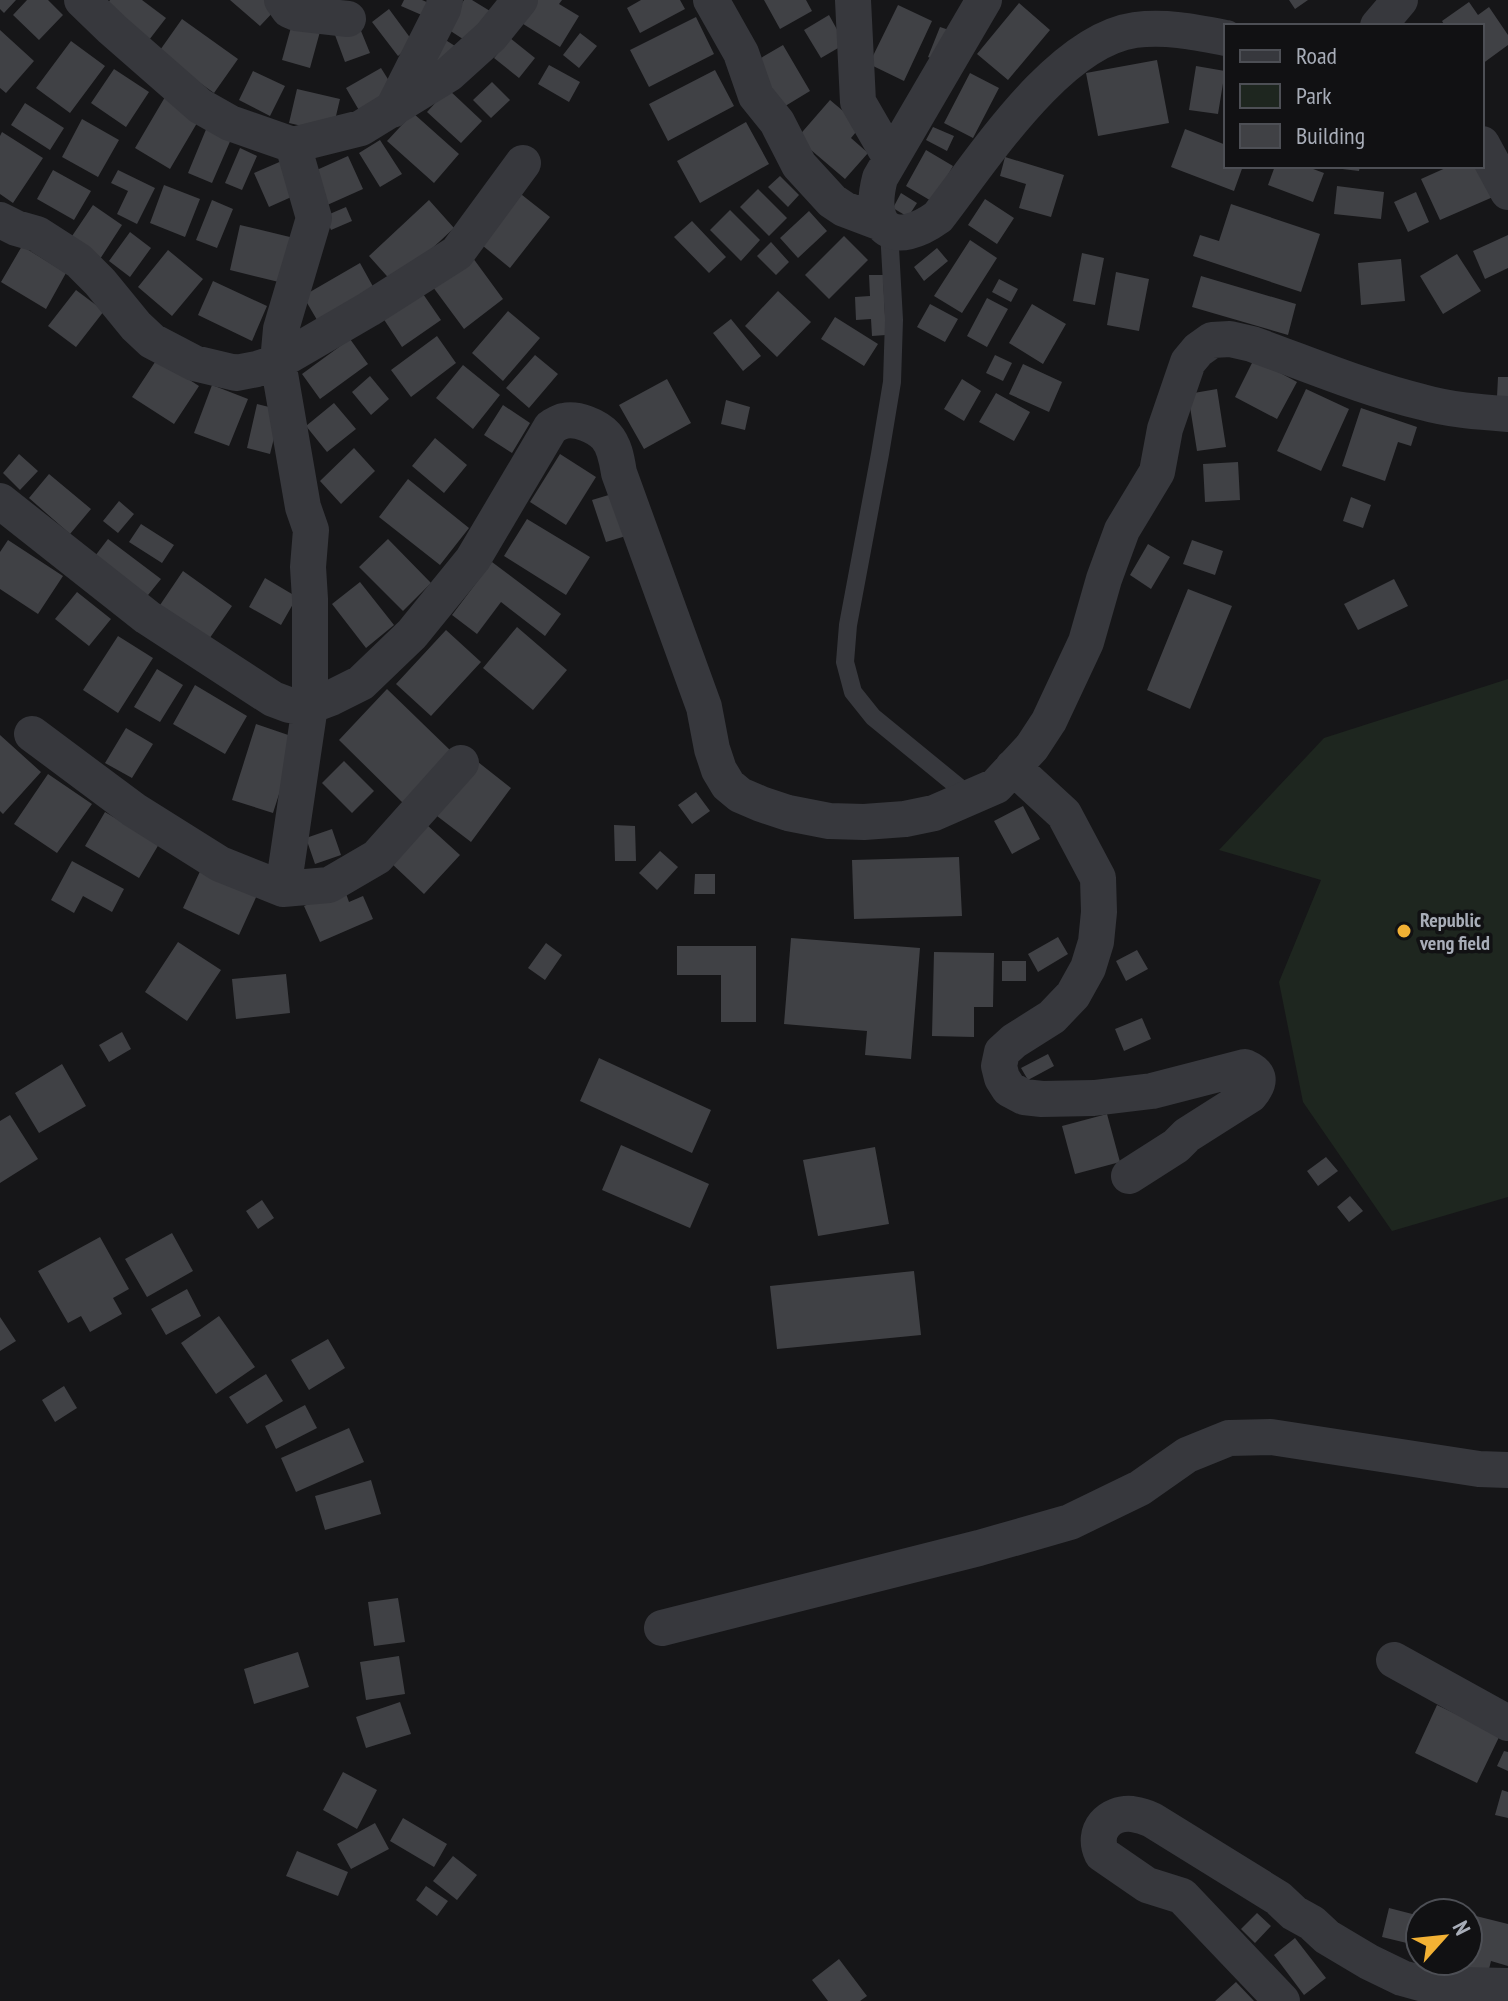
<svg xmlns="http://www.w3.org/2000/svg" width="1508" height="2001" viewBox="0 0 1508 2001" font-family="'PT Sans Narrow',sans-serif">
<rect width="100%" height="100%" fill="#161618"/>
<!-- green -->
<path fill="#1e261f" d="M1508 679V1197L1392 1231 1303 1102 1279 982 1321 880 1219 850 1324 738Z"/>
<!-- building -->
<path fill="#404145" d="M0 0H16L4 13 0 9Z
M27 0H48L63 15 39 40 13 15Z
M110 0H142L166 18 149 40 105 7Z
M230 0H268L277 8 260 26Z
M404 0H422L429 3 424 16 401 6Z
M464 0H472L490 11 469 43 446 28Z
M534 0H562L559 4 579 16 560 47 520 22Z
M641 0H680L685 9 640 33 627 8Z
M764 0H806L812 11 780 29Z
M1289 0H1308L1295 9Z
M1469 2 1478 15 1489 7 1508 35V45L1482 64V26H1445L1442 21Z
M1019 3 1050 30 1008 80 977 54Z
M898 5 932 21 904 81 869 64Z
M389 9 414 43 398 56 372 22Z
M829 15 845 44 821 58 804 30Z
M696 17 714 54 649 87 630 50Z
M182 19 238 59 214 93 158 53Z
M293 20 321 28 310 68 282 60Z
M359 26 370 53 345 62 335 35Z
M940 27 952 31 940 62 928 57Z
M0 30 34 61 6 93 0 88Z
M580 33 597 46 579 68 563 55Z
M510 38 535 58 519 78 494 58Z
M444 39 455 46 444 64 432 57Z
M71 41 105 66 70 113 36 88Z
M783 45 810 91 782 108 754 62Z
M1157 60 1169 123 1098 136 1086 73Z
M549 65 580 82 569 102 538 84Z
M1196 66 1225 71 1218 114 1189 110Z
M381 68 396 92 360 112 346 88Z
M114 69 149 92 126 127 91 103Z
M715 70 734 106 668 141 649 104Z
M253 71 285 86 270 116 239 100Z
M970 73 999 88 973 138 944 123Z
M492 82 510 100 491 118 473 100Z
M297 89 340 99 332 133 289 123Z
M448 89 482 121 461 143 427 112Z
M165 97 200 118 170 169 135 148Z
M830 100 861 126 851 138 868 153 845 179 797 138Z
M25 103 64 128 50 150 11 125Z
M413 113 459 154 434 183 387 141Z
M82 119 119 140 98 177 62 157Z
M746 122 769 164 700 203 677 161Z
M207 127 232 137 212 183 188 173Z
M933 127 954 136 947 151 926 140Z
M1185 129 1226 145V166H1243L1234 191 1171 167Z
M2 132 43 158 13 203 0 194V136Z
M380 140 402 174 380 187 359 153Z
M240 148 257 156 242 190 225 183Z
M926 150 953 166 933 202 906 186Z
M348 156 363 189 325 206 310 173Z
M1005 157 1064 175 1051 217 1019 208 1026 184 1000 176Z
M284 160 298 194 269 207 254 173Z
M1275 166H1305L1324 173 1313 202 1268 185Z
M1334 166H1360L1359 171 1334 168Z
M1450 166H1479L1493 197 1440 220 1421 179Z
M53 170 91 191 74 220 37 199Z
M118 170 155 188 137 224 117 214 128 191 111 183Z
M780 176 799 195 788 207 768 187Z
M164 185 200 199 185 237 150 223Z
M1337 186 1384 192 1381 219 1334 214Z
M758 189 787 218 769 236 740 207Z
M517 191 550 217 510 268 477 241Z
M1416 192 1429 222 1408 232 1394 202Z
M901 193 917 203 908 217 893 208Z
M985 199 1014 218 997 244 968 225Z
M212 200 233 209 217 248 196 240Z
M429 200 454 228 394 284 369 256Z
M1231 204 1320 234 1301 292 1193 256 1200 235 1219 241Z
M93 205 122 225 100 259 70 239Z
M346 207 352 221 331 230 325 216Z
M730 210 760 240 741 261 710 230Z
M809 211 827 231 798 258 780 238Z
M692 221 726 257 709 273 674 237Z
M240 225 294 238 283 283 230 270Z
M130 232 151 248 130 277 109 261Z
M1508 235V268L1485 279 1473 251Z
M844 236 868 260 829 299 805 275Z
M970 240 997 258 962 313 934 296Z
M771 242 789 262 776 275 757 256Z
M22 246 66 273 46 309 1 282Z
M937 248 948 261 924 281 914 267Z
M168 250 203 279 172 316 138 287Z
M1082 253 1104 258 1095 305 1073 301Z
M470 254 503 299 464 329 430 283Z
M1457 254 1481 291 1443 314 1420 276Z
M1401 259 1405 301 1361 305 1358 263Z
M360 263 376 292 320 325 303 296Z
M1116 272 1149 279 1139 331 1107 325Z
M869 275H883L886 335 872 336 871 319 856 320 855 297 870 296Z
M1201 276 1296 304 1288 335 1192 307Z
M999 279 1018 289 1011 302 992 292Z
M213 281 267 306 252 341 198 315Z
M76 290 104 311 76 347 48 326Z
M421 291 441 320 402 347 383 318Z
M778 291 811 322 777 357 745 326Z
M987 298 1008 309 987 347 967 336Z
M930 304 958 319 945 342 917 327Z
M1032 304 1066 324 1043 364 1009 343Z
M508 311 540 338 503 381 472 353Z
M835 317 878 344 864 366 821 339Z
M731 319 761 356 743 371 713 333Z
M437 336 456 363 411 397 391 370Z
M350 339 368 364 320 399 302 374Z
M535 355 558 374 529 408 506 388Z
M995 355 1012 363 1003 381 986 373Z
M157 359 199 386 174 424 132 397Z
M1254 359 1297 382 1277 419 1235 397Z
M1023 364 1062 382 1049 412 1009 394Z
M463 365 500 395 473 429 436 398Z
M370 376 389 399 371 415 352 392Z
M1498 377H1508V398L1497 397Z
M667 379 691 423 644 449 619 405Z
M962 379 981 391 964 421 944 409Z
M212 385 248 399 229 446 194 433Z
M1217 389 1226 447 1197 451 1188 394Z
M1306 389 1349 409 1321 471 1277 451Z
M996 393 1030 412 1014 441 979 422Z
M726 400 750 407 745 430 721 424Z
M334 403 356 429 327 452 306 426Z
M257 404 281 410 270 454 247 448Z
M503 405 530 423 512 453 484 435Z
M1361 408 1417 427 1411 446 1398 442 1385 481 1342 466Z
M435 438 467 465 444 493 412 466Z
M354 448 375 471 341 504 320 481Z
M19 454 38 471 20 490 3 473Z
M560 454 596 477 566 525 530 502Z
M1238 462 1240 500 1205 502 1203 464Z
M49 474 91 509 70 534 29 498Z
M408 479 469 528 440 565 379 517Z
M612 494 626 536 606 542 592 500Z
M1351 497 1371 505 1363 528 1343 521Z
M119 501 134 514 118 533 103 521Z
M527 519 590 557 566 595 504 556Z
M141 524 174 545 162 563 129 542Z
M108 539 161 579 144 600 92 560Z
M388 539 431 583 403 611 359 567Z
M8 540 63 576 38 614 0 589V552Z
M1192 540 1223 551 1215 575 1183 564Z
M1148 544 1170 557 1151 589 1130 575Z
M492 562 561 614 545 636 501 602 477 634 452 615Z
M183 571 232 606 207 642 158 608Z
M265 578 297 597 281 625 249 607Z
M1394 579 1408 606 1358 630 1344 604Z
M360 582 394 625 366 648 332 604Z
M1188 589 1232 606 1190 709 1147 690Z
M77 592 111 619 89 646 55 619Z
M517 627 567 670 533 710 483 668Z
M446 630 481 662 431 716 396 684Z
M118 636 153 658 118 713 83 690Z
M157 669 183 685 160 722 134 707Z
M195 685 247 716 225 754 173 724Z
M387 689 453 753 404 804 339 740Z
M256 724 297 738 273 813 232 800Z
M126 728 153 744 132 778 105 763Z
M0 735 41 772 3 814 0 811Z
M344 761 374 791 352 813 322 783Z
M478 762 511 788 471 842 437 816Z
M48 774 92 804 57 853 14 824Z
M696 792 710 811 692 824 678 805Z
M1023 806 1040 839 1012 854 994 821Z
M105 812 159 844 139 878 85 846Z
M427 825 460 855 424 894 391 863Z
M614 825 635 826 636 861H615Z
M332 829 341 855 315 864 306 838Z
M660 851 678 867 657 890 639 873Z
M959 857 962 916 854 919 852 860Z
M72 861 124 889 112 912 83 896 74 913 51 900Z
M202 867 258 893 239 935 183 908Z
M695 874H715V894H694Z
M344 888 349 902 363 896 373 919 320 942 304 906Z
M1058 937 1068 954 1038 972 1028 954Z
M791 938 920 948 911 1059 865 1055 867 1031 784 1024Z
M178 942 221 970 187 1021 145 992Z
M546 943 562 955 545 980 528 968Z
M677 946H756V1022H721V975H677Z
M1137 950 1148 969 1126 981 1116 961Z
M934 952 994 953 993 1007H974V1037L932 1036Z
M1002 961H1026V981H1002Z
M286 974 290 1013 236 1019 232 979Z
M1142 1018 1151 1039 1124 1051 1115 1029Z
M122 1032 131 1049 109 1062 99 1045Z
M1048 1054 1054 1066 1028 1080 1021 1068Z
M599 1058 711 1110 692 1153 580 1101Z
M62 1064 86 1106 39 1133 15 1093Z
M1107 1114 1120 1162 1075 1174 1062 1126Z
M10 1115 38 1159 0 1183V1121Z
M621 1145 709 1184 690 1228 602 1190Z
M875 1147 889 1224 818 1236 803 1160Z
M1326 1157 1338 1171 1318 1186 1307 1171Z
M1350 1196 1363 1211 1349 1222 1337 1207Z
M262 1200 274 1218 258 1229 246 1211Z
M172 1233 193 1271 147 1297 125 1259Z
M100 1237 129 1289 113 1298 122 1314 90 1332 81 1316 68 1323 38 1271Z
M914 1271 921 1335 777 1349 770 1286Z
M187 1289 201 1316 166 1335 151 1309Z
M219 1316 255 1367 216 1394 181 1343Z
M0 1317 16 1341 0 1351Z
M328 1339 345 1368 309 1390 291 1360Z
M266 1374 283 1401 247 1424 229 1397Z
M64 1386 77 1408 55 1422 42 1400Z
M305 1405 317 1428 276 1449 265 1426Z
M349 1428 364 1462 296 1492 281 1458Z
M371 1480 381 1514 325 1530 315 1496Z
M398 1598 405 1642 374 1646 368 1602Z
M298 1652 309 1687 254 1704 244 1669Z
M399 1656 405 1694 366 1700 360 1662Z
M400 1702 411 1734 366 1748 356 1717Z
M1437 1705 1500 1735 1477 1783 1415 1753Z
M1504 1751 1508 1752V1771L1497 1766Z
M343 1772 377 1790 357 1829 323 1810Z
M1502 1790 1508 1792V1818L1495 1815Z
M403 1818 447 1844 434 1867 390 1841Z
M375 1823 389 1849 351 1869 337 1844Z
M297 1851 348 1872 338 1896 286 1876Z
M453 1856 477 1875 457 1900 433 1881Z
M426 1886 448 1901 437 1916 416 1900Z
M1389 1908 1420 1916 1415 1945 1382 1937Z
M1257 1913 1271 1926 1255 1943 1241 1929Z
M1468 1914 1508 1924V1966L1491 1961 1488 1973 1446 1962 1468 1961Z
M1295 1938 1326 1978 1304 1995 1274 1955Z
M839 1959 867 1996 860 2001H828L812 1980Z
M1236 1982 1254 2001H1215Z"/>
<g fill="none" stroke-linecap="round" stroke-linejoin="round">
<!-- lane -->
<path stroke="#37383d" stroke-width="18" d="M889 230 894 320 892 382 880 454 848 625 845 662 853 692 873 717 972 798"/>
<!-- street -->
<path stroke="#37383d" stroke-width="36" d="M82 0 112 29 200 106 230 123 293 145 361 128 449 74 491 36 520 0
M282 0 289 10 296 13 348 19
M711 0 741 53 756 96 777 122 799 165 832 201 844 209 881 223
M853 0 858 102 891 159
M984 0 880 178C866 231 895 248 938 217 983 159 1058 41 1135 30 1166 26 1195 32 1226 38
M1378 26 1400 0
M392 110 443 9 445 0
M1482 144 1508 192
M0 220 16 228 37 234 79 261 100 282 136 326 152 341 194 363 236 373 257 369 278 362 369 309 457 253 523 163
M0 501 147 617 273 699 289 705 310 706 331 698 361 683 412 634 473 559 551 427C555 425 559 422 564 421 577 418 597 426 606 436 615 446 617 461 619 473L704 707 712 749 719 770 728 785 740 795 761 804 788 813 829 821 864 822 905 819 934 813 996 786 1032 747 1049 721 1086 642 1104 579 1122 530 1157 472 1165 429 1188 362 1198 350 1212 340 1230 339 1252 344C1308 364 1364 388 1422 402 1450 410 1479 412 1508 414
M32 734 134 810 220 864 283 889 329 885 377 857 461 763
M1013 767 1064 814 1098 878 1099 912 1096 942 1088 968 1073 995 1052 1017 1014 1041 1002 1052 999 1066 1002 1078 1009 1089 1024 1097 1042 1099 1094 1098 1152 1091 1245 1067C1261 1074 1261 1082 1250 1095L1187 1135 1176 1146 1129 1176
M283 889 310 706V599L308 567 311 530 303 507 278 362 281 329 314 218 293 145
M662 1628 979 1548 1070 1522 1140 1488 1187 1455 1229 1438 1271 1437 1479 1469 1508 1470
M1394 1660 1508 1723
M1282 2001 1182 1896 1147 1885 1102 1854C1091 1831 1109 1812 1132 1814 1139 1815 1146 1817 1152 1820L1278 1898 1294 1913 1312 1923 1327 1937 1369 1962 1402 1978 1435 1987 1461 1985 1508 1986"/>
</g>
<!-- markers -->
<circle fill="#f2b134" stroke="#111113" stroke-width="3" cx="1404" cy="931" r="8"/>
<g text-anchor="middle" stroke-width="7" stroke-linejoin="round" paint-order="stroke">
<!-- poi labels -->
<g font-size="20" font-weight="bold" fill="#a8adb8" stroke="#111113" text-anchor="start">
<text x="1420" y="927">Republic<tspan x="1420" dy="23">veng field</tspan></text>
</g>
</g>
<!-- legend -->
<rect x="1224" y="24" width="260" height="144" fill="#111113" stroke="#4d4f55" stroke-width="2"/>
<rect x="1240" y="50" width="40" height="12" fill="#37383d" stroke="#4d4f55" stroke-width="2"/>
<text x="1296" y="64" font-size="24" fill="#a8adb8">Road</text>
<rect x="1240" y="84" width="40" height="24" fill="#1e261f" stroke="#4d4f55" stroke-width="2"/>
<text x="1296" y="104" font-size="24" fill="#a8adb8">Park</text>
<rect x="1240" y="124" width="40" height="24" fill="#404145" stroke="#4d4f55" stroke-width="2"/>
<text x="1296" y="144" font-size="24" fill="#a8adb8">Building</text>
<!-- north arrow -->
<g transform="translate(1444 1937) rotate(63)"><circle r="38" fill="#111113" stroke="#4d4f55" stroke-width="2"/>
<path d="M0-6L14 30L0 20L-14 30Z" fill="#f2b134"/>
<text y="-12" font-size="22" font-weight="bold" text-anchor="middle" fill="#a8adb8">N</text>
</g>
</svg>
